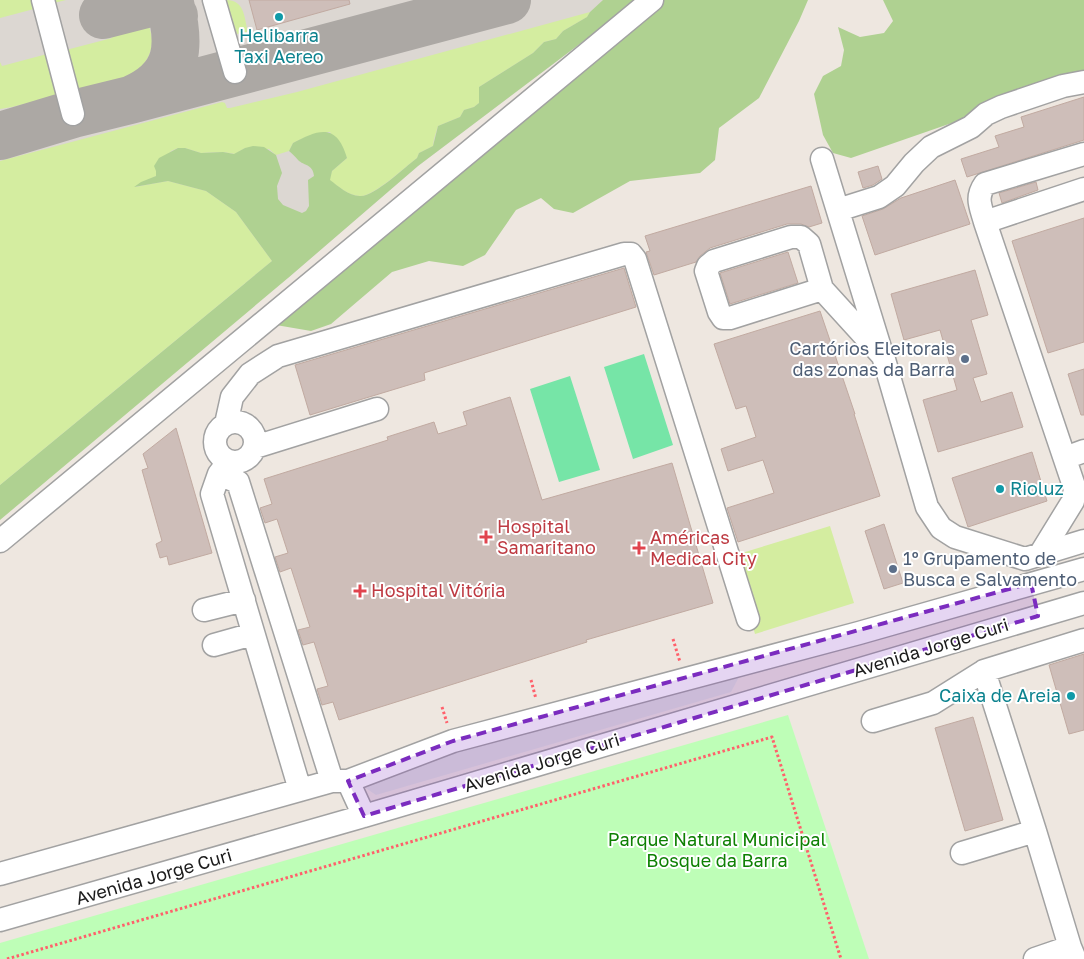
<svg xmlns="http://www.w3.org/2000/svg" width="1084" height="959" viewBox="0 0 1084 959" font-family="'Golos Text',sans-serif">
<rect width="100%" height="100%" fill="#eee7e0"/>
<!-- airport -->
<path fill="#dcd7d2" d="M0 0H638L418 166 288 278 0 312Z"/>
<!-- grass -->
<path fill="#d4eda0" d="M0 0H34L58 92H55L57 96 12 107 0 109V62L2 66 47 54 34 9 0 18Z
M52 0H66L54 3 66 50 112 38 109 24 145 15C148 23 152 33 152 42 150 79 105 83 78 90L77 87H76Z
M226 0C245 0 244 17 248 32L237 34Z
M590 12 587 17 563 31 556 39 544 42 533 53 479 87V103L474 107 464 110 460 117 438 126 434 139 433 146 419 153 417 158C405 167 374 196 361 196 350 197 338 186 329 180L332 171 347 158 330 132C316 132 306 137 293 143L289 151 276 155 269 149 245 148 235 154 223 152 201 153 185 148H178L171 151 156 171V176L135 187 168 181 206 191 236 212 272 261 0 485V161L222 102 225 103 227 108H230L297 92Z
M830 526 854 603 755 634 732 556Z"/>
<!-- forest -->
<path fill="#afd191" d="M603 0H638L418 166 288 278 0 520V485L272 261 236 212 206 191 168 181 134 187 141 182 156 176V171L154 166 159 158 178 148H185L201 153 223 152 234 154 245 148 253 146 264 147 276 155 282 173 277 186 278 199 283 205 302 213 306 211 309 206 308 180 314 176C313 165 306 166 299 161 296 158 293 154 289 151L293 143C319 129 337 123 347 158L332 171 330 180C338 186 350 197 361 196 375 196 405 167 417 158L419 153 433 146 438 126 460 117 464 110 474 107 479 103V87L533 53 544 42 556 39 563 31 587 17 590 12Z
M661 0H808L799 21 759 98 719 128 715 160 700 173 630 181 573 213 554 209 541 198 516 210 485 255 463 266 429 261 392 272 331 324 311 331 276 325Z
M883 0H1084V77L851 158 833 153 823 135 814 94 823 76 841 66 844 50 838 27 860 37 884 33 893 21Z"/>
<!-- park -->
<path fill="#befeb7" d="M788 715 869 959H0V943Z"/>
<!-- pitch -->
<path fill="#76e5a7" d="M644 354 673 445 633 459 604 367Z
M570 376 600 470 559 482 530 389Z"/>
<!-- parking -->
<path fill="#dfdfdf" d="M746 664 731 692 376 795 364 787 355 775Z"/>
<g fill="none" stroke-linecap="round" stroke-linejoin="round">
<!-- taxiway -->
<path stroke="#aca8a4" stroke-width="48" d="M103 15 150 3 164 6 174 16
M133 99C181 78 181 44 169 0
M0 136 73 114 130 100 507 0"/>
</g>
<!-- building -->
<path fill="#cebeb9" stroke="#c1aaa1" d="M249 0H349L350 4 257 30Z
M1084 97V140L967 177 961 159 999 147 995 136 1024 127 1021 117Z
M878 166 882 179 873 185 863 188 858 172Z
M955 180 970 224 875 255 862 216 883 209 901 198Z
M1036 182 1038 190 1002 203 999 193Z
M811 186 822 223 809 227 801 224H787L710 248 700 256 696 262 654 275 646 252 650 251 645 236Z
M1084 218V342L1048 353 1012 241Z
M788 252 798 283 730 304 720 273Z
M624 268 636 307 424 373 425 380 310 415 295 365Z
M975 270 988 315 971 320 987 374 973 378 981 402 1012 392 1023 427 938 452 923 400 957 390 940 330 904 340 891 294Z
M820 311 855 414H854L880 496 738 542 727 508 774 493 763 460 728 471 721 449 756 437 746 406 736 409 714 344Z
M1084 369V415H1081L1068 374Z
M510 397 542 500 672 463 713 603 586 640 587 642 339 720 333 702 322 705 317 689 328 686 314 642 303 645 298 630 310 627 291 568 280 572 275 557 288 553 277 519 265 523 260 508 272 504 264 479 388 440 387 437 434 422 438 434 467 425 463 412Z
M176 428 212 553 169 565 167 556 160 558 156 544 162 541 142 470 148 468 143 454Z
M1032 452 1047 501 968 527 952 478Z
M884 524 903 583 884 589 865 531Z
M1084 654V730L1069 734 1049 665Z
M973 717 1003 820 965 831 935 728Z"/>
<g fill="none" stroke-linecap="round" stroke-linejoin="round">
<defs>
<path id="minor" d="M43 0 73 114
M214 0 235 72
M822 159 881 351
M838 210 879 197 895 186 914 163 931 147 971 127 986 114 1001 107 1063 86 1084 82
M985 222 1084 189
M822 289 730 318H723L719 312 706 271 708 266 714 261 791 237H801L809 244 822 289 883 356 927 507 941 528 955 537 1025 559 1084 541
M215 442a20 20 0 1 1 40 0a20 20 0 1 1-40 0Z
M226 424 232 397 250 374 278 356 624 254H631L635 259 748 619
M255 447 377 409
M1065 458 1084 451
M229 461 219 474 212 494 300 790
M219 474 238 482 332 781
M0 541 652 0
M1041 553 1073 501 1075 489 985 222C981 207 975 198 985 184L1084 154
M204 610 244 600
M214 645 253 634
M984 671 1035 831 1070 947 1075 959
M873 721 933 703 984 671 1084 640
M348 781 364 816
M962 853 1035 831
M0 874 300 790 332 781H348L453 741 859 633 1084 569
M0 920 364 816 1084 603
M1035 959 1070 947"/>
</defs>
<!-- minor casing -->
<use href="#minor" stroke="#a2a2a2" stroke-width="25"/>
<!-- path -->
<path stroke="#ff606b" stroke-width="3" stroke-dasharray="2.5 2.5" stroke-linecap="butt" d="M673 639 680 662
M531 680 536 699
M442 707 447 723
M7 959 772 737 841 959"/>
<!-- minor -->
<use href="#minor" stroke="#fff" stroke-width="22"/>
</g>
<!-- marked area -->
<path fill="#7b2cbf" fill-opacity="0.2" stroke="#7b2cbf" stroke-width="4" stroke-dasharray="10 6" stroke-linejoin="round" d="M1031 583 1038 616 364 816 348 781 453 741Z"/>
<!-- markers -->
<g fill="#0f9aa8" stroke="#fff" stroke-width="2">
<circle cx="279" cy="17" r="5"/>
<circle cx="1000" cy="489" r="5"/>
<circle cx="1071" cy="696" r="5"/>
</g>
<g fill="#5c6f8a" stroke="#fff" stroke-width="2">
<circle cx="965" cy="359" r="5"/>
<circle cx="893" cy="569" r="5"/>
</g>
<g fill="#e0444e" stroke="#fff" stroke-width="2">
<path d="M483.5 529.5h5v5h5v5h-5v5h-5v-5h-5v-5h5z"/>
<path d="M636.5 540.5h5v5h5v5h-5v5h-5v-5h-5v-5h5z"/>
<path d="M357.5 583.5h5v5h5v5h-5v5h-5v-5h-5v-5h5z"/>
</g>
<g text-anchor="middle" stroke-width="4" stroke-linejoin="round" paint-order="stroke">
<!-- culture labels -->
<g font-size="18" fill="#0d838f" stroke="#fff">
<text x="279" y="42">Helibarra<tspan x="279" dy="21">Taxi Aereo</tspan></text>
<text x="1010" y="495" text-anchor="start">Rioluz</text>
<text x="1061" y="702" text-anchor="end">Caixa de Areia</text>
</g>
<!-- service labels -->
<g font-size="18" fill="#4e5e75" stroke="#fff" text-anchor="end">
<text x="955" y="355">Cartórios Eleitorais<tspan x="955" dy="21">das zonas da Barra</tspan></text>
<text x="903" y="565" text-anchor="start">1º Grupamento de<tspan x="903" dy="21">Busca e Salvamento</tspan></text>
</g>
<!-- health labels -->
<g font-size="18" fill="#be3a42" stroke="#fff" text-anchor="start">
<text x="497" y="533">Hospital<tspan x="497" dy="21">Samaritano</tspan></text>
<text x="650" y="544">Américas<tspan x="650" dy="21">Medical City</tspan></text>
<text x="371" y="597">Hospital Vitória</text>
</g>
<!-- street labels -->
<g font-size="18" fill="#1b1b1b" stroke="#fff">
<text transform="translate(931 648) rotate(-17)" y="6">Avenida Jorge Curi</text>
<text transform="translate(542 763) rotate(-17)" y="6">Avenida Jorge Curi</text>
<text transform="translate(154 877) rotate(-16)" y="6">Avenida Jorge Curi</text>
</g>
<!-- park labels -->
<g font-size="18" fill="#0e8003" stroke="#fff">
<text x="717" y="846">Parque Natural Municipal<tspan x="717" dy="21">Bosque da Barra</tspan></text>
</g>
</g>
</svg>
